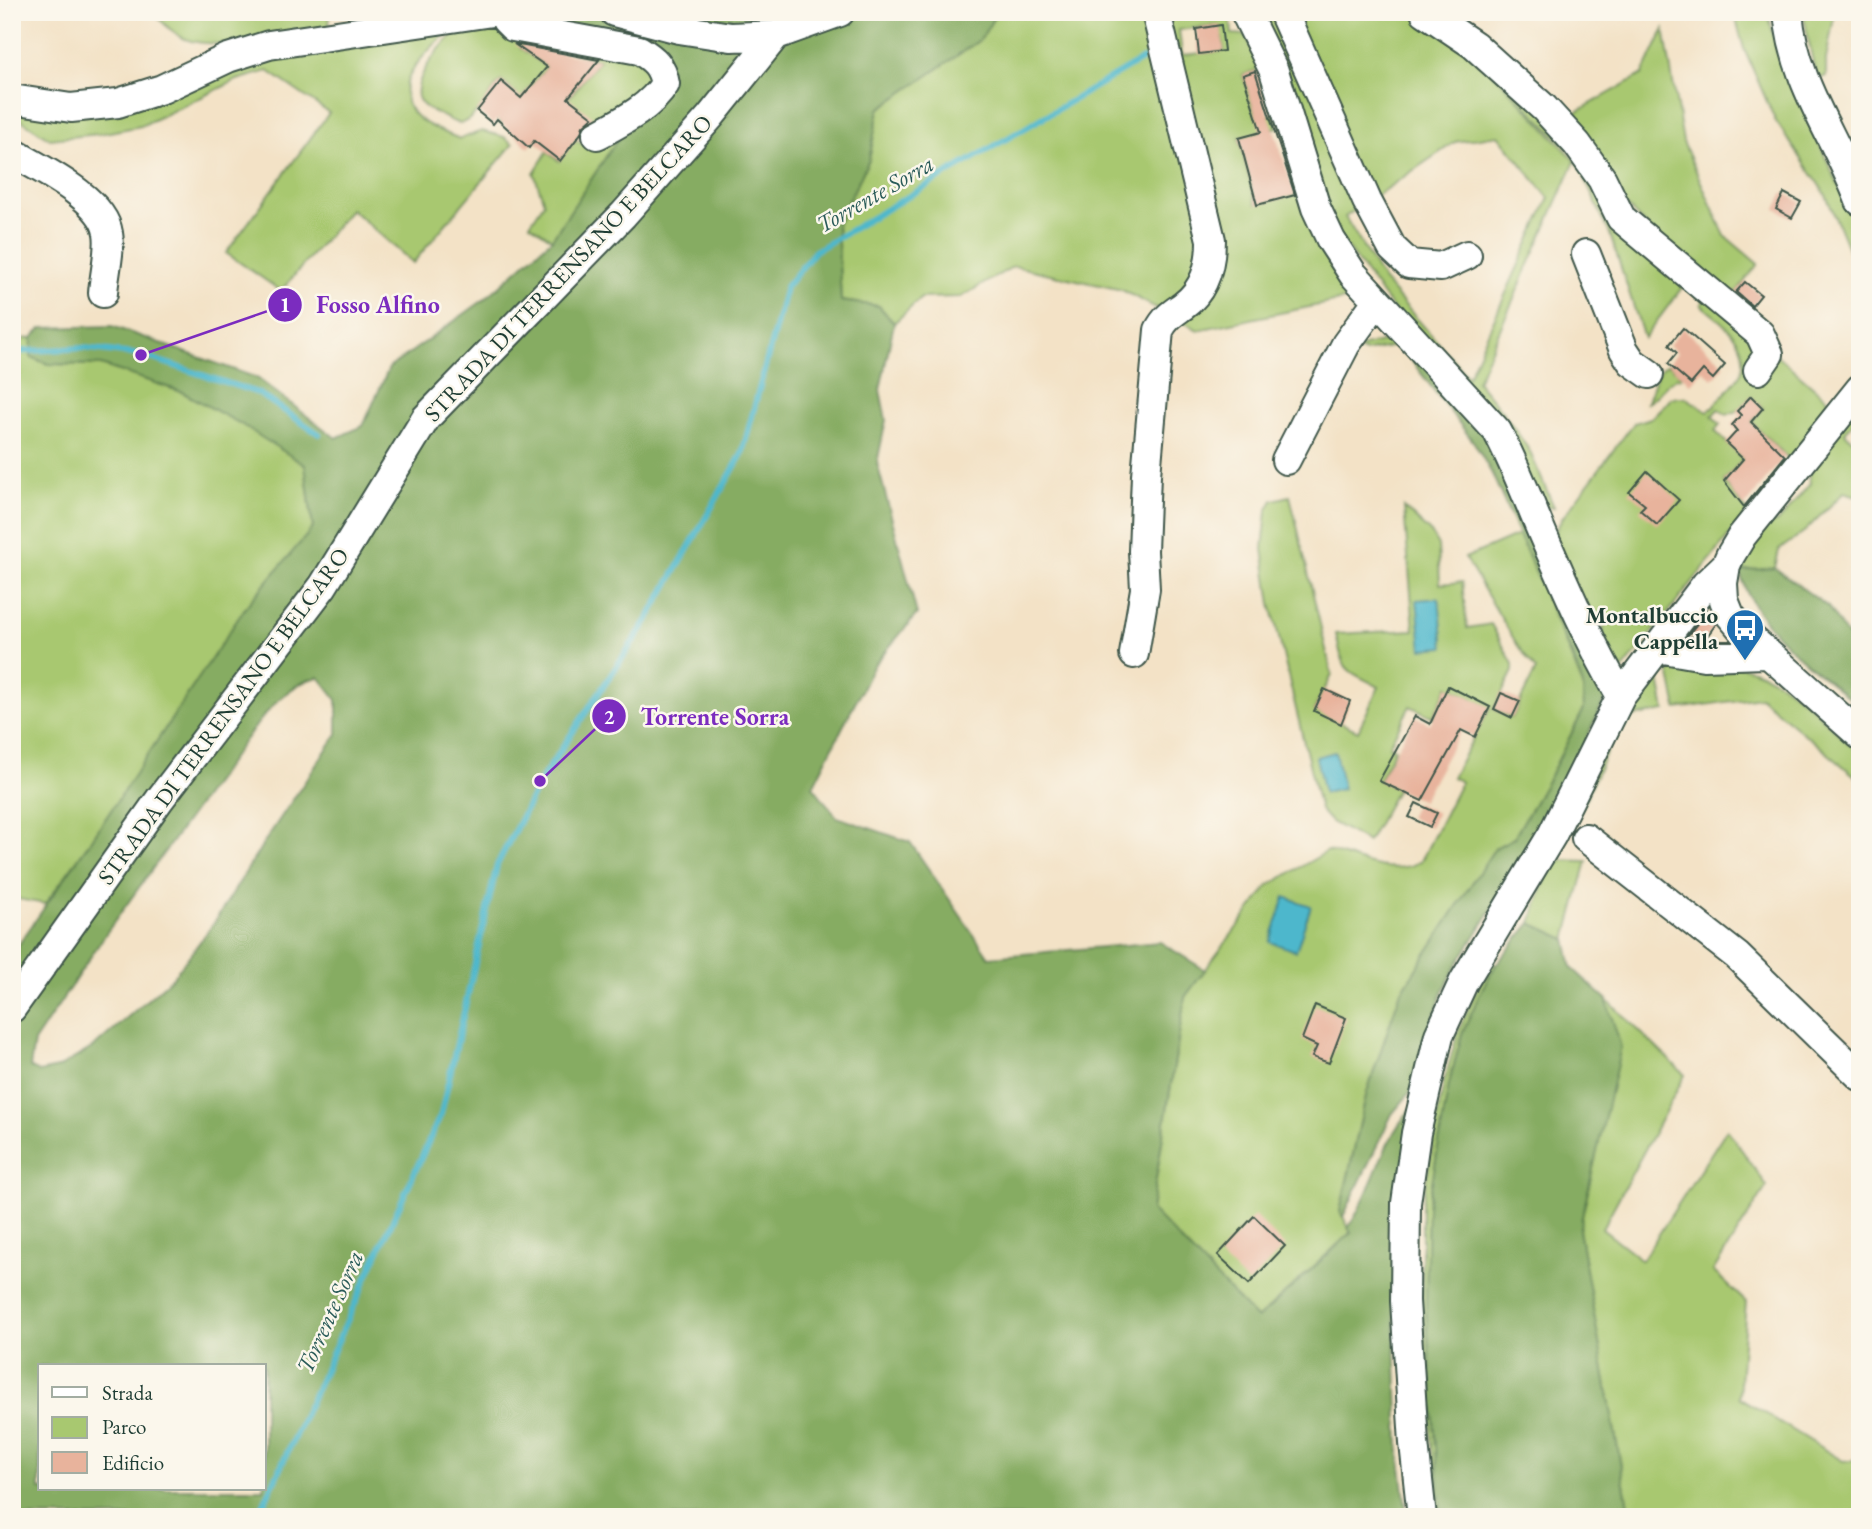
<svg xmlns="http://www.w3.org/2000/svg" width="1872" height="1529" viewBox="0 0 1872 1529" font-family="'EB Garamond',serif">
<rect width="100%" height="100%" fill="#fbf7ec"/>
<filter id="ink" filterUnits="userSpaceOnUse"><feTurbulence type="fractalNoise" baseFrequency=".0143" numOctaves="2"/><feDisplacementMap in="SourceGraphic" scale="14" xChannelSelector="R" yChannelSelector="G"/><feConvolveMatrix kernelMatrix="1 2 1 2 8 2 1 2 1" color-interpolation-filters="sRGB"/></filter>
<filter id="wash" filterUnits="userSpaceOnUse"><feTurbulence type="fractalNoise" baseFrequency=".00686" numOctaves="4" result="noise"/><feDisplacementMap in="SourceGraphic" scale="28" xChannelSelector="R" yChannelSelector="G"/><feGaussianBlur stdDeviation="1.57" result="paint"/><feColorMatrix in="noise" values="0 0 0 0 0 0 0 0 0 0 0 0 0 0 0 0 0 1.4 0 .05"/><feComposite in="paint" operator="in"/></filter>
<g filter="url(#wash)">
<rect width="100%" height="100%" fill="#f3e2c6"/>
<!-- green -->
<path fill="#a8c870" stroke="#648252" stroke-width="2" fill-rule="evenodd" d="M152 12H330L329 30 228 51 224 44C183 43 181 40 152 12Z
M997 12H1230L1232 34 1246 35 1260 69 1243 75 1257 119 1274 114 1278 127 1239 138 1256 204 1299 194 1363 296 1198 330 1122 290 1014 266 961 297 921 298 894 323 879 306 841 301 837 224 869 160 879 109 981 39ZM1220 25 1224 51 1182 55 1179 30Z
M1253 12H1413L1474 54 1773 352 1833 404 1789 459 1751 422 1763 408 1751 397 1737 411 1727 415 1718 409 1712 416 1720 424 1715 431 1743 459 1724 481 1748 512 1624 668 1621 669 1602 641 1604 626 1591 622 1553 535 1563 517 1634 423 1651 418 1671 398 1677 397H1685L1708 412C1716 402 1739 381 1742 370 1750 340 1719 320 1701 305L1703 301 1684 285 1644 338 1610 234 1576 159 1477 381 1505 415 1529 450 1554 507H1543L1335 232ZM1498 135 1549 198 1468 377 1383 280 1345 217 1455 142Z
M1436 12H1452L1488 38 1529 73 1571 115 1643 74 1664 29 1683 142 1725 236 1758 264 1734 295 1635 224Z
M1734 12H1768L1777 52 1860 232V296L1852 258 1826 195 1775 120 1744 49Z
M1803 12H1835L1826 59V76L1820 79 1815 73Z
M470 26 637 56 657 85 620 113 586 126 592 117 561 108 599 60 527 38 520 48 547 67 501 123 498 119 517 94 501 81C490 93 479 115 464 122 458 126 450 119 444 117 435 112 421 108 418 97 413 76 450 29 470 26Z
M451 29C429 49 384 87 417 117 428 127 446 133 460 139L482 131 504 137 513 144 413 263 351 209 281 291 226 253 329 113 268 71 237 80 141 126 99 134 50 139 12 114V105L71 115 250 62Z
M575 140 594 149 617 140 552 239 530 224 544 203 534 173 547 152 559 161Z
M32 338 31 357 48 364 101 365 182 392 239 422 305 465 313 529 247 606 92 839 45 904 12 898V572L19 561 12 550V340Z
M1398 338 1409 346 1414 364 1400 345 1365 352 1356 348Z
M1668 364 1682 376C1661 382 1662 396 1647 403 1654 390 1653 371 1668 364Z
M1860 402V413L1845 433 1860 447V497L1844 492 1805 531 1779 550 1775 568 1741 571V561L1765 525 1778 522 1810 484 1808 468Z
M1290 496 1332 675 1314 710 1358 731 1379 687C1344 668 1344 674 1336 634L1414 630 1404 508 1431 533 1438 545 1440 584 1462 582 1467 628 1491 624 1513 664V671L1494 709 1512 718 1536 670 1518 646 1465 558 1520 534 1583 686 1584 709 1551 774 1514 838 1495 848 1400 994 1367 1092 1340 1211 1351 1232 1257 1319 1151 1211 1185 997 1268 886 1328 851C1356 859 1394 878 1421 861L1461 782 1452 777 1490 708 1448 686 1433 717 1410 706 1389 746 1395 749 1379 780 1397 789 1368 842 1331 822 1320 810 1271 604 1263 549 1267 511 1273 500Z
M1656 664 1665 711 1621 719 1574 825 1570 822 1621 710Z
M1709 665C1724 665 1739 665 1753 670 1795 684 1828 725 1860 754V780L1760 697 1677 709 1668 666Z
M1552 860 1587 861 1566 939 1531 923Z
M1497 963 1482 989 1462 1034 1449 1084 1428 1206 1426 1307 1441 1517H1437L1422 1307V1204L1444 1082 1458 1032 1478 986 1491 964Z
M1606 999 1685 1075 1602 1229 1642 1260 1727 1129 1767 1186 1713 1271 1746 1302 1739 1397 1843 1461 1860 1459V1517H1630L1579 1230 1620 1047Z"/>
<!-- forest -->
<path fill="#86ac62" stroke="#52744b" stroke-width="2" fill-rule="evenodd" d="M524 12H997L981 39 879 109 869 160 837 224 841 301 879 306 894 323 880 390 886 420 877 463 917 614 874 665 813 786 837 817 910 842 989 957 1160 942 1205 970 1185 997 1151 1210 1257 1319 1351 1233 1348 1228C1373 1191 1380 1144 1410 1110L1394 1304 1399 1449 1407 1517H12V954L92 839 247 605 313 528 305 465 239 423 182 392 101 365 48 364 31 357 32 338 42 328 112 326 257 378 336 438 363 426 389 368 485 299 552 239 617 140 670 69 523 21ZM319 677 337 700V734L265 841 214 923 173 977 95 1046 58 1068 39 1072 30 1067 34 1042 107 932 245 740C264 715 287 683 319 677ZM40 1366H264V1489H40Z
M1409 346 1493 434 1608 693 1546 823 1456 966 1442 994 1430 1027 1414 1088 1392 1114 1343 1217 1340 1212 1367 1092 1400 994 1495 848 1514 838 1551 774 1584 709 1583 686 1569 648 1492 474 1475 444 1414 364Z
M1775 568 1828 607 1860 655V707C1819 672 1751 627 1740 571Z
M1531 923 1566 939 1572 968 1606 999 1621 1047 1579 1230 1630 1517H1441L1426 1307 1428 1206 1449 1084 1462 1034 1482 989 1497 963Z"/>
<!-- water -->
<path fill="#4eb7cc" stroke="#367a80" stroke-width="2" d="M1439 598 1444 647 1422 649 1417 600Z
M1335 752 1343 789 1324 793 1316 757Z
M1285 897 1311 906 1296 951 1270 942Z"/>
<g fill="none" stroke-linecap="round" stroke-linejoin="round">
<!-- stream -->
<path stroke="#4eb7cc" stroke-width="6" d="M12 352 84 348 141 355 258 393 319 434
M258 1517 441 1114 497 865 540 781 647 621 742 454 786 287 815 251 1143 59"/>
</g>
<g id="blocks">
<!-- building -->
<path fill="#e8b39c" d="M1221 25 1224 51 1199 54 1196 29Z
M514 44 599 60 568 98 593 117 583 126 581 133 560 161 534 141 529 148 497 119 493 124 477 111 501 81 521 98 547 67Z
M1255 71 1295 195 1257 205 1239 138 1261 132 1243 75Z
M1784 193 1801 202 1792 218 1776 209Z
M1745 282 1761 295 1752 306 1736 292Z
M1683 328 1725 365 1713 379 1703 370 1691 384 1668 364 1677 353 1669 345Z
M1751 396 1763 408 1751 422 1785 456 1744 507 1724 481 1743 459 1726 443 1737 431 1732 425 1741 415 1737 411Z
M1647 471 1679 500 1657 525 1640 510 1645 505 1629 492Z
M1704 615 1716 624 1705 639 1687 636Z
M1448 686 1490 707 1475 737 1461 730 1422 801 1379 781 1415 716 1430 724Z
M1324 689 1350 701 1341 724 1314 711Z
M1501 693 1520 701 1512 718 1494 709Z
M1416 803 1437 813 1430 827 1409 817Z
M1315 1005 1346 1018 1329 1063 1312 1057 1317 1046 1302 1039Z
M1254 1216 1285 1246 1249 1284 1218 1255Z"/>
</g>
</g>
<g filter="url(#ink)">
<use href="#blocks" fill-opacity="0" stroke="#3f564a" stroke-width="2"/>
<g fill="none" stroke-linecap="round" stroke-linejoin="round">
<defs>
<path id="minor" d="M506 12V20L513 27 639 50C654 59 662 66 665 84 650 108 621 122 597 135
M614 12 679 29 731 37 776 35
M1245 12 1274 71 1316 208 1331 240 1353 274 1497 431C1515 464 1528 500 1543 535 1567 590 1591 645 1621 696
M1283 12 1367 201 1392 248 1409 264 1441 267 1467 255
M1425 12 1474 45 1544 108 1577 144 1602 179 1621 218 1760 334 1769 354 1758 370
M1788 12C1794 84 1836 136 1860 201
M12 99 71 108 118 103 162 89 228 58 269 45 492 12
M12 152C40 169 103 198 108 233 111 249 104 276 103 293
M1586 254 1624 350 1632 362 1649 374
M1860 389 1742 536 1730 556 1726 565 1723 583 1724 600 1730 615 1746 634 1860 735
M1286 460 1346 344 1377 301
M1658 648 1704 656 1766 654
M1134 654 1145 589 1143 551 1146 475 1159 330C1166 317 1172 314 1183 306 1205 290 1211 266 1211 240L1156 12
M1586 838 1737 956 1860 1076
M12 1008 160 799 323 586 426 418 623 215 710 117 776 35 840 12
M1422 1517 1414 1443 1405 1301 1406 1203 1416 1133 1439 1035 1464 981 1552 835 1621 696 1706 584 1726 565"/>
</defs>
<!-- minor casing -->
<use href="#minor" stroke="#3f564a" stroke-width="32"/>
<!-- minor -->
<use href="#minor" stroke="#fff" stroke-width="28"/>
</g>
</g>
<!-- icons -->
<defs>
<symbol id="bus-pin" viewBox="-11 -11 22 30"><path d="M0 17L-7.5 6A9.5 9.5 0 1 1 7.5 6Z" fill="#1f6fb2" stroke="#fbf7ec"/><path d="M-5-6H5V4H4V6H2V4H-2V6H-4V4H-5ZM-3.5-4V0h7V-4ZM-3.5 1.2v1.5H-2V1.2ZM2 1.2v1.5H3.5V1.2Z" fill="#fff"/></symbol>
</defs>
<g fill-rule="evenodd">
<use href="#bus-pin" x="1723" y="606" width="44" height="60"/>
</g>
<g text-anchor="middle" stroke-width="5" stroke-linejoin="round" paint-order="stroke">
<!-- street labels -->
<g font-size="23" fill="#1f3d34" stroke="#fbf7ec">
<text transform="translate(568 268) rotate(-47)" y="8">STRADA DI TERRENSANO E BELCARO</text>
<text transform="translate(223 716) rotate(-54)" y="8">STRADA DI TERRENSANO E BELCARO</text>
</g>
<!-- poi labels -->
<g font-size="23" font-weight="bold" fill="#1f3d34" stroke="#fbf7ec" text-anchor="end">
<text x="1718" y="623">Montalbuccio<tspan x="1718" dy="26">Cappella</tspan></text>
</g>
<!-- water labels -->
<g font-size="24" font-style="italic" fill="#2b5c5a" stroke="#fbf7ec">
<text transform="translate(875 194) rotate(-30)" y="8">Torrente Sorra</text>
<text transform="translate(330 1312) rotate(-66)" y="8">Torrente Sorra</text>
</g>
</g>
<!-- callouts -->
<path fill="none" stroke="#7b2cbf" stroke-width="2.5" d="M141 355L285 305M540 781L609 716"/>
<g fill="#7b2cbf" stroke="#fbf7ec" stroke-width="2.5">
<circle cx="141" cy="355" r="7"/>
<circle cx="540" cy="781" r="7"/>
<circle cx="285" cy="305" r="18"/>
<circle cx="609" cy="716" r="18"/>
</g>
<g font-size="21" text-anchor="middle" font-weight="bold" fill="#fff">
<text x="285" y="312">1</text>
<text x="609" y="724">2</text>
</g>
<g font-size="24" text-anchor="middle" font-weight="bold" fill="#7b2cbf" stroke="#fbf7ec" stroke-width="5" stroke-linejoin="round" paint-order="stroke">
<text x="378" y="313">Fosso Alfino</text>
<text x="715" y="725">Torrente Sorra</text>
</g>
<!-- margin -->
<rect width="1872" height="1529" fill="none" stroke="#fbf7ec" stroke-width="42"/>
<!-- legend -->
<rect x="38" y="1364" width="228" height="126" fill="#fbf7ec" stroke="#a3ada2" stroke-width="2"/>
<rect x="52" y="1387" width="35" height="10" fill="#ffffff" stroke="#a3ada2" stroke-width="2"/>
<text x="102" y="1400" font-size="21" fill="#1f3d34">Strada</text>
<rect x="52" y="1417" width="35" height="21" fill="#a8c870" stroke="#a3ada2" stroke-width="2"/>
<text x="102" y="1434" font-size="21" fill="#1f3d34">Parco</text>
<rect x="52" y="1452" width="35" height="21" fill="#e8b39c" stroke="#a3ada2" stroke-width="2"/>
<text x="102" y="1470" font-size="21" fill="#1f3d34">Edificio</text>
</svg>
